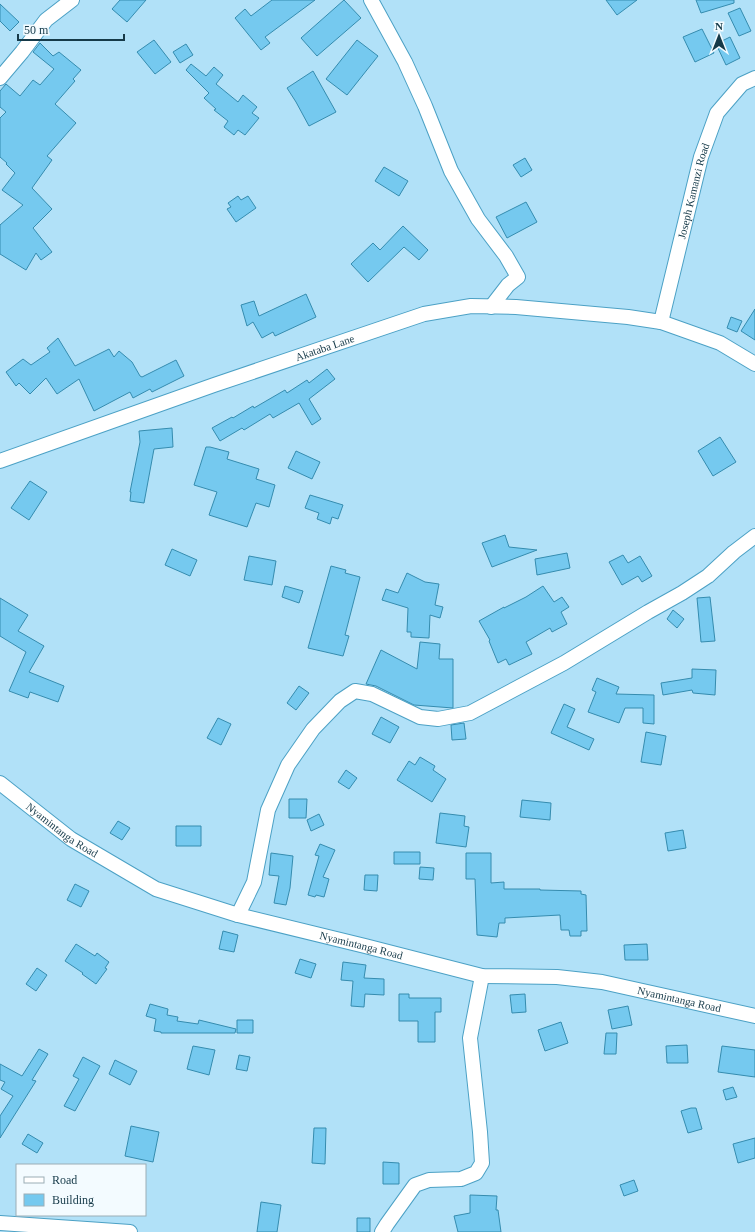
<svg xmlns="http://www.w3.org/2000/svg" width="755" height="1232" viewBox="0 0 755 1232" font-family="'Times New Roman',serif">
<rect width="100%" height="100%" fill="#b1e1f8"/>
<!-- building -->
<path fill="#75c9ef" stroke="#358caf" d="M120 0H146L127 22 112 9Z
M272 0H315L265 37 270 43 261 50 235 18 245 9 251 16Z
M344 0 361 18 317 56 301 38Z
M606 0H637L617 15Z
M696 0H734V3L701 13Z
M0 4 19 22 10 31 0 21Z
M740 8 751 31 739 36 728 13Z
M702 29 714 53 695 62 683 37Z
M730 37 740 58 726 65 716 44Z
M154 40 171 62 155 74 137 52Z
M357 40 378 56 347 95 326 79Z
M40 43 53 56 59 52 81 70 73 79 75 81 55 104 76 123 47 156 52 160 32 188 52 209 33 228 52 252 41 260 36 253 26 270 0 254V225L23 205 2 190 15 173 6 164 7 163 0 157V118L6 112 0 107V91L6 84 20 96 33 80 40 85 54 69 33 52Z
M186 44 193 55 180 63 173 52Z
M191 64 206 76 214 67 223 75 216 84 238 102 243 95 257 107 252 113 259 118 245 135 238 130 234 135 224 127 228 121 214 110 216 109 204 98 209 93 186 70Z
M313 71 336 112 309 126 296 102 287 88Z
M525 158 532 170 521 177 513 165Z
M384 167 408 181 399 196 375 181Z
M238 196 241 200 248 196 256 208 236 222 227 209 231 207 228 203Z
M526 202 537 222 507 238 496 217Z
M403 226 428 250 419 260 404 247 368 282 351 264 373 243 380 250Z
M306 294 316 317 275 336 273 332 262 338 253 322 247 326 241 305 254 301 259 316Z
M755 309V340L741 331Z
M731 317 742 321 737 332 727 328Z
M58 338 75 366 109 349 114 357 119 351 132 362 140 376 142 377 176 360 184 376 152 392 150 389 133 398 130 392 94 411 79 379 57 394 46 378 30 394 19 383 16 386 6 372 23 359 31 365 50 352 47 348Z
M327 369 335 379 309 399 321 419 312 425 299 403 273 418 270 414 244 430 242 428 220 441 212 428 232 417 233 418 253 406 254 408 285 390 287 393 307 380 309 383Z
M172 428 173 447 154 449 144 503 130 501 131 492H130L140 442 139 431Z
M720 437 736 462 713 476 698 451Z
M206 447H210L229 452 227 459 259 469 256 479 275 485 269 507 256 503 247 527 209 515 217 492 194 485Z
M296 451 320 462 312 479 288 468Z
M30 481 47 492 29 520 11 508Z
M310 495 343 505 338 519 332 517 330 524 317 519 319 513 305 508Z
M505 535 509 547 537 550 492 567 482 543Z
M172 549 197 560 190 576 165 565Z
M567 553 570 568 537 575 535 559Z
M623 555 628 563 640 556 652 576 642 582 638 576 622 585 609 562Z
M249 556 276 561 272 585 244 580Z
M331 566 346 570 345 573 360 577 345 635 349 636 343 656 308 648Z
M407 573 425 582 439 584 435 605 443 607 440 618 430 615 429 638 411 637V632H407L408 608 382 600 386 589 398 593Z
M285 586 303 591 299 603 282 597Z
M543 586 554 602 562 597 569 607 561 612 567 624 552 632 550 628 526 642 532 654 509 665 506 659 498 663 489 641 490 640 479 621 504 607V608L526 597Z
M710 597 715 641 701 642 697 598Z
M0 598 28 615 18 631 44 646 29 672 64 686 58 702 30 692 28 698 9 691 26 652 0 636Z
M673 610 684 619 677 628 667 619Z
M420 642 440 644 439 659H453V708L414 705 376 686 366 684 381 650 417 669Z
M692 669 716 670 715 695 693 693 692 690 663 695 661 683 692 678Z
M597 678 619 687 616 694 654 695V724L643 723V708H625L619 723 588 712 596 692 592 690Z
M299 686 309 693 296 710 287 703Z
M564 704 575 709 567 727 594 739 589 750 551 733Z
M381 717 399 727 390 743 372 734Z
M218 718 231 724 221 745 207 738Z
M464 723 466 739 452 740 451 725Z
M646 732 666 736 661 765 641 762Z
M420 757 435 766 433 770 446 779 432 802 397 780 409 761 415 765Z
M346 770 357 778 349 789 338 782Z
M289 799H307L306 818H289Z
M522 800 551 803 550 820 520 817Z
M440 813 465 816 464 826 469 827 466 847 436 843Z
M319 814 324 825 311 831 307 820Z
M118 821 130 828 122 840 110 833Z
M176 826H201V846H176Z
M683 830 686 848 668 851 665 833Z
M320 844 335 850 323 877 329 879 324 897 316 895 315 897 308 895 319 856 315 855Z
M394 852H420V864H394Z
M271 853 293 856 290 888 286 905 274 903 279 876 269 875Z
M466 853H491V883L504 882V889H540V890L581 891V894L586 895 587 931H581V936H570L569 930H561L560 915 505 918V923H499L497 937 477 935 475 879H466Z
M420 867 434 868 433 880 419 879Z
M365 875H378L377 891 364 890Z
M75 884 89 891 81 907 67 900Z
M223 931 238 935 234 952 219 949Z
M76 944 95 956 97 953 109 962 105 968 107 969 96 984 82 974 83 973 65 961Z
M647 944 648 960H625L624 945Z
M300 959 316 964 311 978 295 973Z
M343 962 366 965 364 978 384 979V995L365 994 364 1007 351 1006 353 981 341 980Z
M37 968 47 975 36 991 26 984Z
M399 994H409V998H441V1012H435V1042H418V1021H399Z
M525 994 526 1012 512 1013 510 995Z
M150 1004 168 1009 167 1015 178 1017 177 1021 198 1024 199 1020 236 1029 235 1033H161V1032L154 1031 156 1019 146 1016Z
M628 1006 632 1025 612 1029 608 1010Z
M237 1020H253V1033H237Z
M561 1022 568 1043 545 1051 538 1030Z
M606 1033H617L616 1054H604Z
M687 1045 688 1063H667L666 1046Z
M193 1046 215 1050 209 1075 187 1069Z
M722 1046 755 1050V1077L718 1072Z
M39 1049 48 1054 32 1080 36 1081 0 1138V1116L13 1096 1 1089 5 1082 0 1080V1064L22 1076Z
M239 1055 250 1057 247 1071 236 1069Z
M83 1057 100 1066 75 1111 64 1106 79 1079 73 1076Z
M115 1060 137 1071 130 1085 109 1074Z
M733 1087 737 1097 726 1100 723 1090Z
M691 1108H696L702 1129 688 1133 681 1111Z
M131 1126 159 1132 153 1162 125 1156Z
M314 1128H326L325 1164 312 1163Z
M28 1134 43 1143 37 1153 22 1144Z
M755 1138V1158L738 1163 733 1144Z
M383 1162 399 1163V1184H383Z
M634 1180 638 1191 624 1196 620 1185Z
M470 1195 497 1196 496 1210H498L501 1232H458L454 1216 470 1213Z
M261 1202 281 1205 277 1232H257Z
M357 1218H370V1232H357Z"/>
<g fill="none" stroke-linecap="round" stroke-linejoin="round">
<defs>
<g id="street">
<path d="M371 0 405 62 425 106 451 171 478 219 506 256 518 277 508 285 491 307"/>
<path d="M0 78 22 52 46 20 72 0"/>
<path id="s1" d="M661 322 701 157 717 113 742 84 755 78"/>
<path id="s2" d="M0 461 214 385 424 314 471 306 516 307 628 317 661 322 720 343 755 364"/>
<path id="s3" d="M0 783 71 839 156 889 238 915 365 946 482 976 557 977 602 982 755 1016"/>
<path d="M238 915 254 882 268 810 288 765 313 729 340 701 355 691 372 694 420 717 438 719 470 713 564 663 648 612 682 593 708 576 734 552 755 536"/>
<path d="M0 1223 130 1232"/>
<path d="M382 1232 387 1224 415 1185 429 1180 461 1179 476 1173 482 1163 480 1132 470 1038 482 976"/>
</g>
</defs>
<!-- street casing -->
<use href="#street" stroke="#4ca1c5" stroke-width="16"/>
<!-- street -->
<use href="#street" stroke="#fff" stroke-width="14"/>
</g>
<g text-anchor="middle" stroke-width="3" stroke-linejoin="round" paint-order="stroke">
<!-- street labels -->
<g font-size="11" fill="#163a49" stroke="#f3fbff">
<text dy="4" stroke="none"><textPath href="#s1" startOffset="135">Joseph Kamanzi Road</textPath></text>
<text dy="4" stroke="none"><textPath href="#s2" startOffset="344">Akataba Lane</textPath></text>
<text dy="4" stroke="none"><textPath href="#s3" startOffset="78">Nyamintanga Road</textPath></text>
<text dy="4" stroke="none"><textPath href="#s3" startOffset="402">Nyamintanga Road</textPath></text>
<text dy="4" stroke="none"><textPath href="#s3" startOffset="726">Nyamintanga Road</textPath></text>
</g>
</g>
<!-- legend -->
<rect x="16" y="1164" width="130" height="52" fill="#f3fbff" stroke="#9baeb6"/>
<rect x="24" y="1177" width="20" height="6" fill="#ffffff" stroke="#9baeb6"/>
<text x="52" y="1184" font-size="12" fill="#163a49">Road</text>
<rect x="24" y="1194" width="20" height="12" fill="#75c9ef" stroke="#9baeb6"/>
<text x="52" y="1204" font-size="12" fill="#163a49">Building</text>
<!-- north arrow -->
<g transform="translate(719 36)" stroke="#f3fbff" stroke-width="3" paint-order="stroke">
<path d="M0-3L7 15L0 10L-7 15Z" fill="#163a49"/>
<text y="-6" font-size="11" font-weight="bold" text-anchor="middle" fill="#163a49">N</text>
</g>
<!-- scale -->
<path d="M18 34v6h106v-6" fill="none" stroke="#163a49" stroke-width="2"/>
<text x="24" y="34" font-size="12" fill="#163a49" stroke="#f3fbff" stroke-width="3" paint-order="stroke">50 m</text>
</svg>
